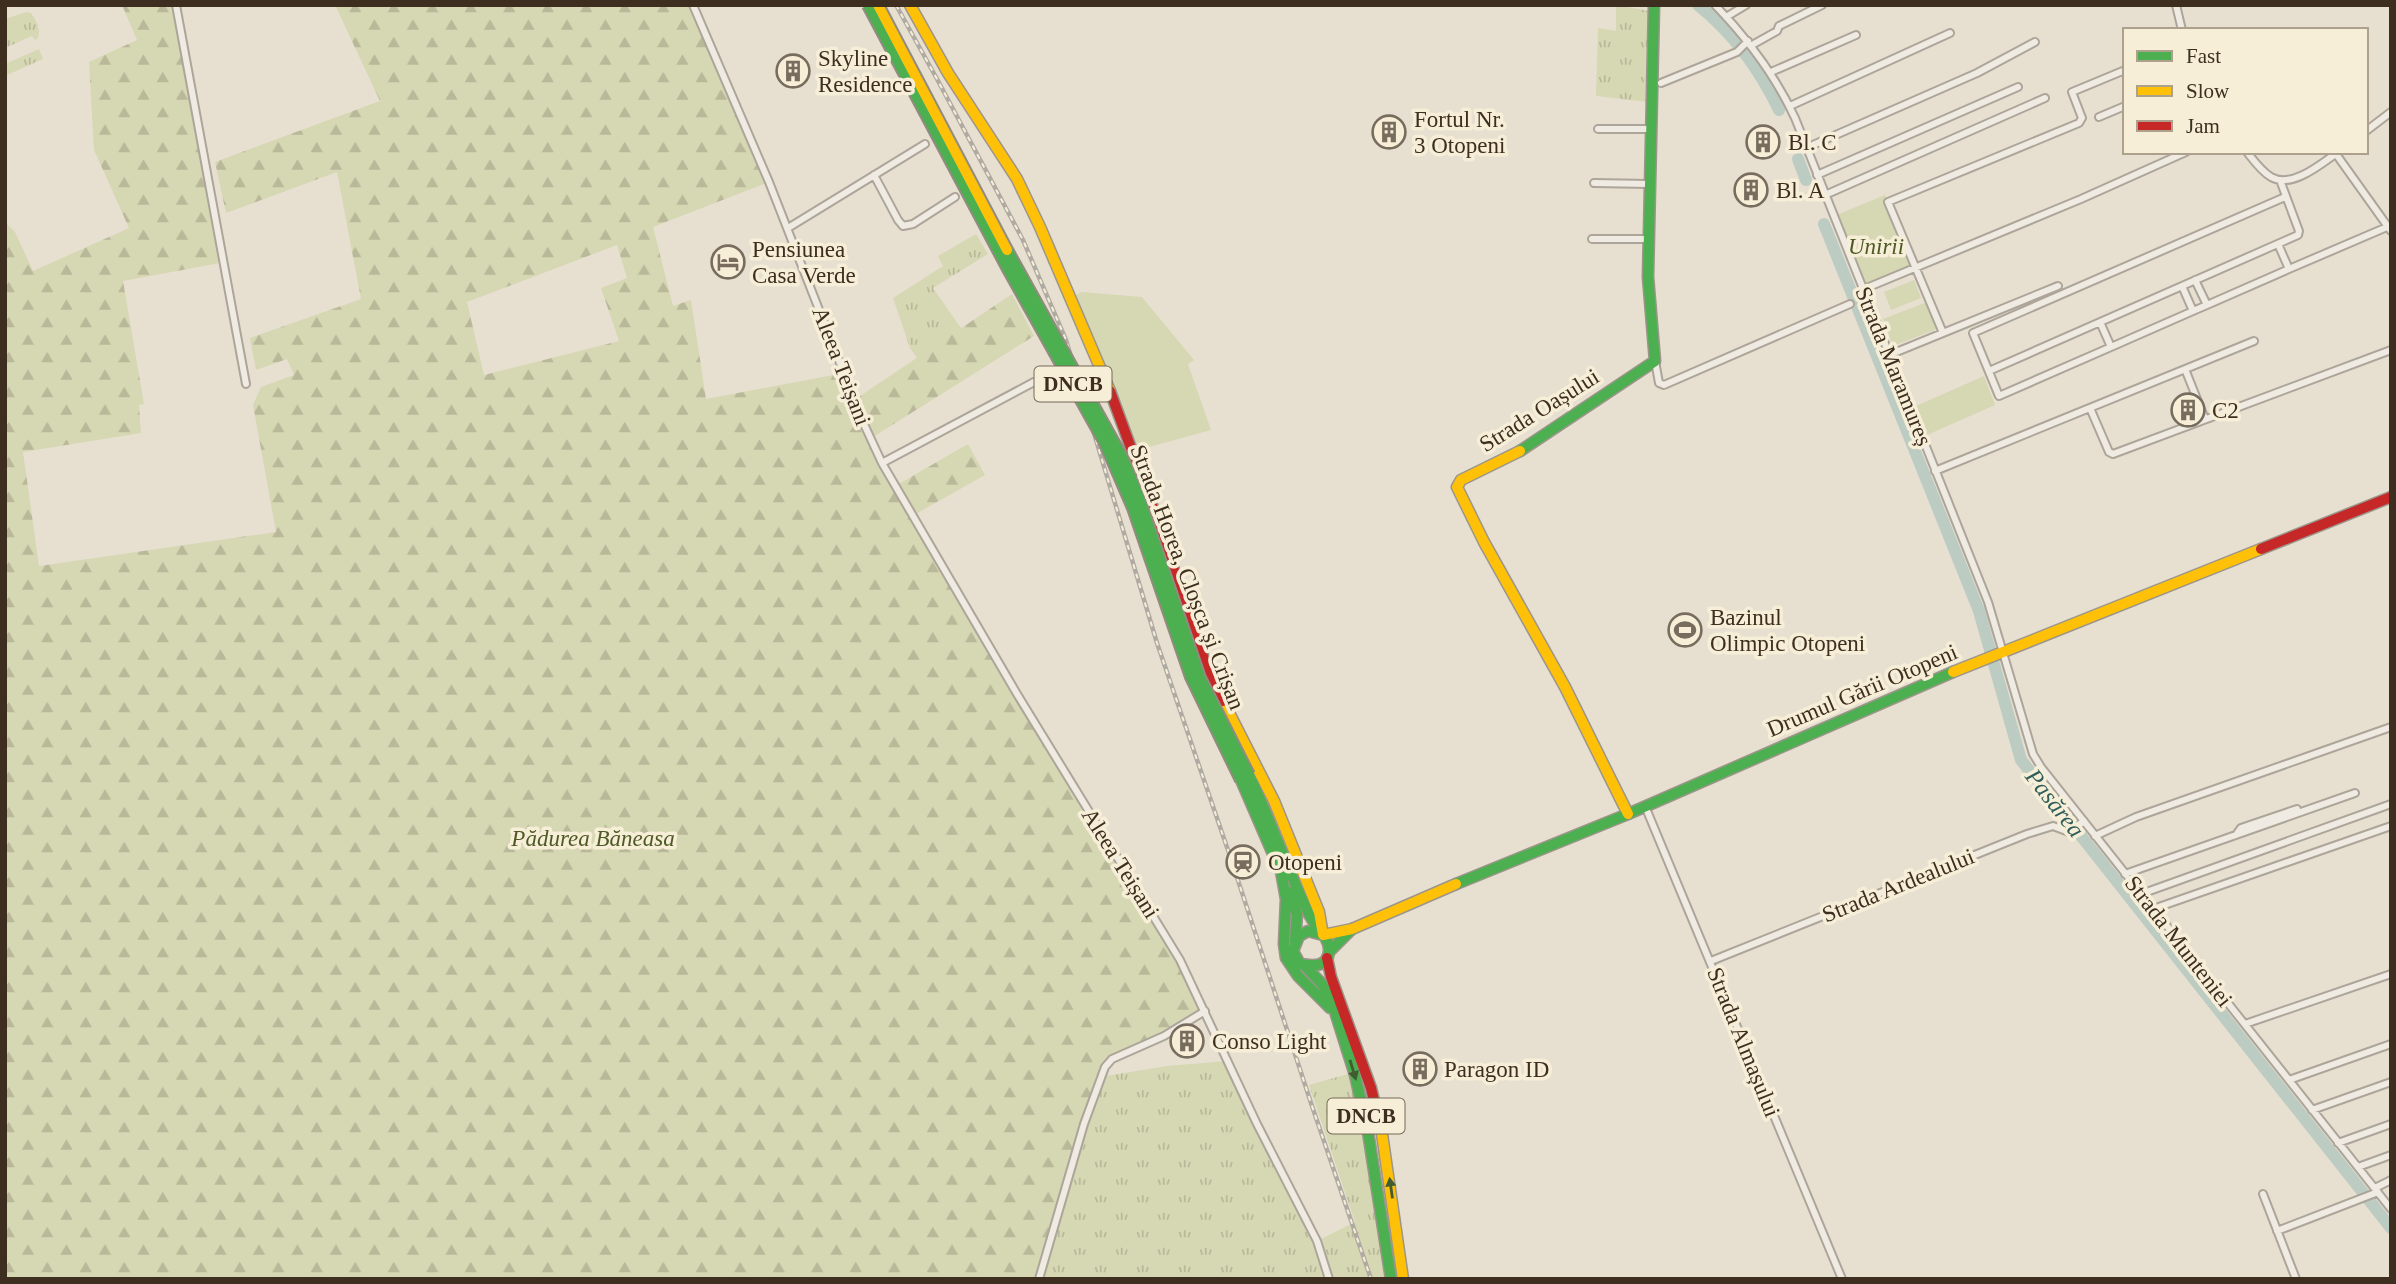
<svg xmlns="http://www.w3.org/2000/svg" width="2396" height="1284" viewBox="0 0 2396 1284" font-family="Georgia,serif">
<defs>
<pattern id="grass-tufts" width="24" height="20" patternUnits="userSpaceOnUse" patternTransform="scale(1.75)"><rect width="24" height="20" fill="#d6d7b3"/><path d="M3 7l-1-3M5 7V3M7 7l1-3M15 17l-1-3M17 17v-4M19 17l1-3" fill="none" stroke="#b9b99a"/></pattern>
<pattern id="forest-firs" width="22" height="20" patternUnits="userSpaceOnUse" patternTransform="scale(1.75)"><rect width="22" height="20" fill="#d6d7b3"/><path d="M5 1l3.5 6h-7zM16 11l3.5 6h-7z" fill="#b9b99a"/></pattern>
</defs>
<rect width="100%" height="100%" fill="#e7e0d1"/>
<!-- grass -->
<path fill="url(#grass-tufts)" d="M1616 5 1649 11 1647 102 1596 96 1598 28 1616 31Z
M26 12 31 13C36 20 41 29 38 38L35 40 32 36 5 48V19Z
M39 49 43 59 5 76V64Z
M976 234 988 254 933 288 961 328 917 358 910 348 893 298 943 266 938 256Z
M1227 1061 1317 1241 1355 1222 1309 1085 1355 1072 1392 1279H1039L1084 1124 1105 1076 1167 1066Z"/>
<!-- forest -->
<path fill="url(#forest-firs)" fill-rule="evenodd" d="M122 5H173L220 263 123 281 144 404 139 405 141 433 23 452 39 566 276 532 253 405 261 387 294 375 287 359 256 370 250 338 361 299 337 172 226 213 215 162 380 101 335 5H693L769 182 653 227 673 306 691 300 706 399 844 373 882 463 1180 960 1205 1011 1117 1056 1105 1067 1039 1279H5V222L15 232 33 271 129 228 94 150 89 62 137 40ZM617 245 627 278 601 288 619 341 484 375 467 302Z
M1012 294 1034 336 873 437 857 398Z
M968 444 985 475 914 515 897 485Z"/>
<!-- park -->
<path fill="#d6d7b3" d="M1885 195 1916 268 1864 289 1834 216Z
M1914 280 1921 298 1891 310 1884 292Z
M1081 292 1142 297 1194 360 1188 364 1211 430 1138 450 1134 445 1075 296Z
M1927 302 1937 329 1893 346 1883 319Z
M1984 376 1995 405 1927 435 1916 406Z
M1304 1262 1307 1279H1277L1275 1267Z"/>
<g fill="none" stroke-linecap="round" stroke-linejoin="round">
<!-- river -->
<path stroke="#bcccc2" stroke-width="12" d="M1698 5C1733 33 1760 70 1779 110
M1798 159 1806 180
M1824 224 1979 611 2021 760 2391 1228"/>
<defs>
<path id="street" d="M176 5 246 384
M693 5 769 182 863 422 882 463 1017 694 1180 960 1257 1124 1317 1241 1329 1279
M1715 5C1748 39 1775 75 1795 118L1988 602 2033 754 2041 767 2391 1209
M2176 5 2182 30
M1726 17 1746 5
M1752 45 1777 31 1779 26 1822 5
M1771 72 1856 35
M1661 83 1737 52 1748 41
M1790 106 1950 33
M2099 117 2125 106
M1598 129H1651
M2366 131 2391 112
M1806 148 1977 73 2035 42
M2247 152C2254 161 2261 171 2271 177 2292 189 2321 164 2338 152
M2336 154 2391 231
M874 175 898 220 903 226 913 224 955 197
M1817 175 2018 87
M1594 183 1649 184
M1825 195 2045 98
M788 228 925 144
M1592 239H1648
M2278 244 2289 269 2387 227
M2195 280 2207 305 2289 269
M2182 286 2193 311 2207 305
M1864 289 2081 199 2186 152
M2100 322 2111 347 2193 311
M1943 333 1888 202 2079 123 2082 118 2072 92 2125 70
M2111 347 1999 396 1973 333 2285 197
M1889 355 2058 286
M1655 361 1659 383 1664 385 1850 304
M2185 369 2205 419
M1989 371 2298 235 2299 231 2280 180
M2090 408 2109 452 2113 454 2391 350
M882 463 1034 382
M1935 471 2254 341
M1645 806 1842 1279
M2236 835 2241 828 2297 809
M2095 836 2136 817 2391 727
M2125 874 2355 793
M2141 894 2391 804
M2153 909 2391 826
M1711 961 2027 834 2053 826 2069 832 2084 821
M2245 1024 2391 974
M2289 1080 2391 1044
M2312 1110 2391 1082
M2338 1143 2391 1124
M2358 1167 2391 1155
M2375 1188 2391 1180
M2263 1194 2296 1279
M2277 1231 2378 1192
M1039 1279 1084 1124 1105 1067 1112 1059 1164 1036 1205 1011"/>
<path id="fast" d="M1520 451 1655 361 1648 277 1654 5
M1249 775C1271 821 1287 869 1309 914 1314 926 1330 937 1329 951 1328 968 1312 966 1300 964L1293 951 1299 936 1308 931 1323 935
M1241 780 1283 877
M1281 871 1286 899 1284 944 1286 958 1298 976 1330 1008
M1456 884 1628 814 1953 672
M1289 892 1297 914 1295 941
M1329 952 1352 929
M1305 966 1322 984 1332 1002 1355 1075 1368 1132 1391 1279"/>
<path id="slow" d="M910 5 948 73 1017 179 1040 227 1110 391
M1520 451 1461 480 1457 487 1484 542 1565 687 1628 814
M1953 672 2261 549
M1223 701 1274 801 1319 912 1323 935 1352 929 1456 884
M1376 1109 1382 1134 1403 1279"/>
<path id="jam" d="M1110 391 1156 516 1202 654 1223 701
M2261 549 2391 497
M1327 958 1331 977 1371 1088 1376 1109"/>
</defs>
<!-- street casing -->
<use href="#street" stroke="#ada599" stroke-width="10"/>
<!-- fast casing -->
<use href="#fast" stroke="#9c958a" stroke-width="13"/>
<!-- slow casing -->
<use href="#slow" stroke="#9c958a" stroke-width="13"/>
<!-- jam casing -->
<use href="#jam" stroke="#9c958a" stroke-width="13"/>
<!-- street -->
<use href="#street" stroke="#efebe3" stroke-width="6"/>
<!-- fast -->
<use href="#fast" stroke="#4caf50" stroke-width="10"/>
<!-- slow -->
<use href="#slow" stroke="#ffc107" stroke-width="10"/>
<!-- jam -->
<use href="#jam" stroke="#c62828" stroke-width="10"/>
<defs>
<path id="rail" d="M896 5 937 79 1023 240 1066 340 1157 643 1231 859 1312 1106 1371 1279"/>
</defs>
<!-- rail casing -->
<use href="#rail" stroke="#afaaa2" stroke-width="4.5"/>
<!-- rail -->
<use href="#rail" stroke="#f7eed8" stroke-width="2" stroke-dasharray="5" stroke-linecap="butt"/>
<defs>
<path id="fast-bridge" d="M868 5 1008 269 1104 441 1133 508 1191 677 1241 780
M1007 250 1123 459 1140 501 1200 678 1249 775"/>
<path id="slow-bridge" d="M878 5 1007 250"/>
</defs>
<!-- fast-bridge casing -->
<use href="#fast-bridge" stroke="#928b80" stroke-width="14" stroke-linecap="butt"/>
<!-- slow-bridge casing -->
<use href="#slow-bridge" stroke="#928b80" stroke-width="14" stroke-linecap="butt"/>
<!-- fast-bridge -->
<use href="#fast-bridge" stroke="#4caf50" stroke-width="10"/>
<!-- slow-bridge -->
<use href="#slow-bridge" stroke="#ffc107" stroke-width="10"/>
</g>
<!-- one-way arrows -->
<defs><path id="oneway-solid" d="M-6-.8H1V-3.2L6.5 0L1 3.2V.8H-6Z" transform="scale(1.75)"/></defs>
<g fill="#425b31">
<use href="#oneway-solid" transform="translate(1353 1070) rotate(73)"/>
<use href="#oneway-solid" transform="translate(1391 1188) rotate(-98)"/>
</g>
<!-- icons -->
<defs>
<symbol id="building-ring" viewBox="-11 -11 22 22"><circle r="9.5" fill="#f7eed8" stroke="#786c5e" stroke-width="1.5"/><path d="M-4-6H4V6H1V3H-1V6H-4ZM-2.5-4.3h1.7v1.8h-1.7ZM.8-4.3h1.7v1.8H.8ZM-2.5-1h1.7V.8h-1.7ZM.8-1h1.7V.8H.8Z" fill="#786c5e"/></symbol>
<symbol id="hotel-ring" viewBox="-11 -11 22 22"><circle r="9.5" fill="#f7eed8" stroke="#786c5e" stroke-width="1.5"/><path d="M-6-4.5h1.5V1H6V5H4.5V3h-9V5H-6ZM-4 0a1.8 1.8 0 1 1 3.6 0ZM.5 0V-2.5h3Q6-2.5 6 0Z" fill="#786c5e"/></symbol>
<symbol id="stadium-ring" viewBox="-11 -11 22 22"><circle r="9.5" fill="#f7eed8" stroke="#786c5e" stroke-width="1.5"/><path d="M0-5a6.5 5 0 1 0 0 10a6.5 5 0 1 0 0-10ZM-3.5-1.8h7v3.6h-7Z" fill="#786c5e"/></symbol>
<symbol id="station-ring" viewBox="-11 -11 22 22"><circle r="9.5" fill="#f7eed8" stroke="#786c5e" stroke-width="1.5"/><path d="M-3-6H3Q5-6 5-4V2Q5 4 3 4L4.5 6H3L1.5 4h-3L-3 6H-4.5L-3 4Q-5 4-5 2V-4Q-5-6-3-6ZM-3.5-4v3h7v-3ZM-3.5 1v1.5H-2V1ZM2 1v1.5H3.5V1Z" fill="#786c5e"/></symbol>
</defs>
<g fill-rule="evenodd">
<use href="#building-ring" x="774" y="52" width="38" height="38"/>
<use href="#building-ring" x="1370" y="113" width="38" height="38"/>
<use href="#building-ring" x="1744" y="123" width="38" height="38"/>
<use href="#building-ring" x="1732" y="171" width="38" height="38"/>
<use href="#hotel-ring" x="709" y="243" width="38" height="38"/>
<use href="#building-ring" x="2169" y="391" width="38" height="38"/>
<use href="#stadium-ring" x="1666" y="611" width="38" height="38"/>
<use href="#station-ring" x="1224" y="843" width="38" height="38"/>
<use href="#building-ring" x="1168" y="1022" width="38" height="38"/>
<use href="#building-ring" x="1401" y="1050" width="38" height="38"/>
</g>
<g text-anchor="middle" stroke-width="7" stroke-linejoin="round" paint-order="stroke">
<!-- shield labels -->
<g fill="#f7eed8" stroke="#756857" stroke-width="2">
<rect x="1034.5" y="366.5" width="77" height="35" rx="5"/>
<rect x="1327.5" y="1098.5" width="77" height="35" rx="5"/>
</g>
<g font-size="21" font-weight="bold" fill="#3d2e20">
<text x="1073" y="391">DNCB</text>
<text x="1366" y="1123">DNCB</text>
</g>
<!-- poi labels -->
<g font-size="23" fill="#3d2e20" stroke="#f7eed8" text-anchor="start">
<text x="818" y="66">Skyline<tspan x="818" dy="26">Residence</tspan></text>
<text x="1414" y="127">Fortul Nr.<tspan x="1414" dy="26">3 Otopeni</tspan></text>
<text x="1788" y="150">Bl. C</text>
<text x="1776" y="198">Bl. A</text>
<text x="752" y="257">Pensiunea<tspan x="752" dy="26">Casa Verde</tspan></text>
<text x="2212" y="418">C2</text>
<text x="1710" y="625">Bazinul<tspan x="1710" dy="26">Olimpic Otopeni</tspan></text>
<text x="1268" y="870">Otopeni</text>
<text x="1212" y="1049">Conso Light</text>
<text x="1444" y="1077">Paragon ID</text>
</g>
<!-- park labels -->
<g font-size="23" font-style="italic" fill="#4d5a26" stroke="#f7eed8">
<text x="1876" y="254">Unirii</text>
<text x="593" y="846">Pădurea Băneasa</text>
</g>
<!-- street labels -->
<g font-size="23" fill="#3d2e20" stroke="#f7eed8">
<text transform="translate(842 366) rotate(69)" y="8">Aleea Teișani</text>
<text transform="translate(1894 366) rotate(68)" y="8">Strada Maramureș</text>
<text transform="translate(1539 410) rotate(-32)" y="8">Strada Oașului</text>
<text transform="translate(1188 577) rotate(69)" y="8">Strada Horea, Cloșca și Crișan</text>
<text transform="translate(1862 690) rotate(-23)" y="8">Drumul Gării Otopeni</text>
<text transform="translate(1121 863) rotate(58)" y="8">Aleea Teișani</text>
<text transform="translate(1898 885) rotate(-22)" y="8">Strada Ardealului</text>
<text transform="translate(2179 941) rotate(52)" y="8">Strada Munteniei</text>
<text transform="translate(1744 1042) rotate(68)" y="8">Strada Almașului</text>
</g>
<!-- water labels -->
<g font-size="24" font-style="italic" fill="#2f5d5a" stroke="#f7eed8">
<text transform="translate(2055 803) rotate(52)" y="8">Pasărea</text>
</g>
</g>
<!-- border -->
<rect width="2396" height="1284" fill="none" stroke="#3d2e20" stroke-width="14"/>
<!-- legend -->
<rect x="2123" y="28" width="245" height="126" fill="#f7eed8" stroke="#ada18e" stroke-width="2"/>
<rect x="2137" y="51" width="35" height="10" fill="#4caf50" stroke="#ada18e" stroke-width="2"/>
<text x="2186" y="63" font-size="21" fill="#3d2e20">Fast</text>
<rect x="2137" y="86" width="35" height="10" fill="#ffc107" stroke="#ada18e" stroke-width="2"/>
<text x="2186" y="98" font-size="21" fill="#3d2e20">Slow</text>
<rect x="2137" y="121" width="35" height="10" fill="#c62828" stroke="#ada18e" stroke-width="2"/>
<text x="2186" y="133" font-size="21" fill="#3d2e20">Jam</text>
</svg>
